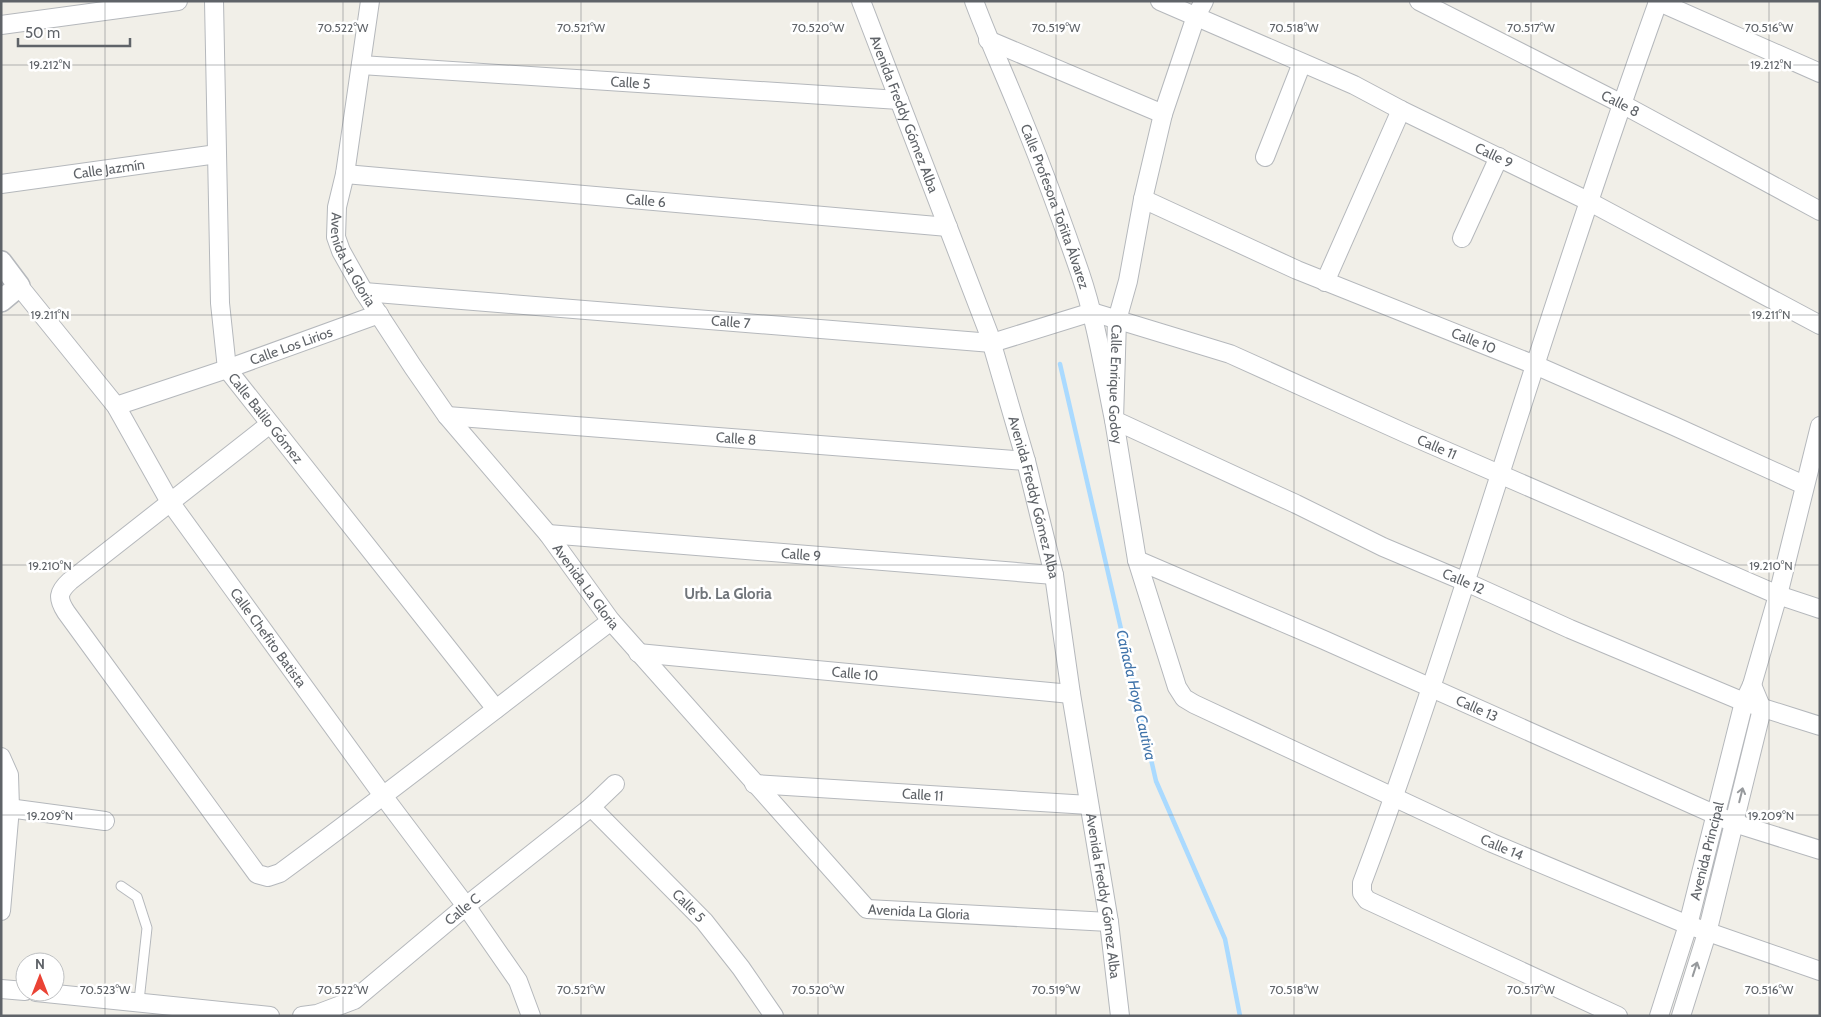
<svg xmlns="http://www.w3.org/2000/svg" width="1821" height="1017" viewBox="0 0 1821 1017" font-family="Cabin,sans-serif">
<rect width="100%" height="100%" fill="#f1efe8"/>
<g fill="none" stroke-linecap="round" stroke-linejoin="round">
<!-- stream -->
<path stroke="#aadaff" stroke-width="4.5" d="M1060 364 1156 781 1225 939 1240 1016"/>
<defs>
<path id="service" d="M121 886 137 897 147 928 139 1001"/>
<g id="minor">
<path id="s1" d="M214 1 220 303 227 369 496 709"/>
<path id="s2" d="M370 1 345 174 337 207 336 237 341 251 364 292 413 367 447 416 548 534 611 621 867 909 1109 922"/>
<path id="s3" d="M861 1 989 334 1026 461 1054 575 1071 694 1109 922 1120 1016"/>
<path id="s4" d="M974 1C987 36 1002 69 1016 103 1039 158 1060 215 1080 273 1096 320 1104 371 1114 420L1296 504 1383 547 1466 582 1570 629 1744 702 1820 726"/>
<path id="s5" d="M1160 1 1354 85 1401 110 1588 201 1820 325"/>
<path id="s6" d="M1204 1 1196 16 1163 114 1143 199 1128 281 1117 320 1114 420 1137 560 1177 687 1184 698 1194 704 1492 843 1688 925 1820 971"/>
<path id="s7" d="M1419 1 1622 104 1820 211"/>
<path d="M1657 1 1820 73"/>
<path d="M1 25 178 1"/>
<path d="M988 40 1163 114"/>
<path id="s8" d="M361 65 899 100"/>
<path d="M1265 157 1302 63"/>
<path id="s9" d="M345 174 948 227"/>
<path id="s10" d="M1 184 217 154"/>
<path id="s11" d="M1143 199 1297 270 1535 365 1674 426 1804 485"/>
<path d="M1462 238 1499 157"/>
<path d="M1325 282 1401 110"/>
<path id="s12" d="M19 286 116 406 170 502 384 797 466 906 518 981 531 1016"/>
<path id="s13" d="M364 292 992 343 1092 312 1230 354 1407 434 1778 595 1820 609"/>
<path id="s14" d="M116 406 227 369 379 314"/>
<path id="s15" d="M447 416 1026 461"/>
<path d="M270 424 70 581C58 592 57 598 66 612L257 874 268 877 280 873C392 791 500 705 611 621"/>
<path id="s16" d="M548 534 1054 575"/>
<path id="s17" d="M1137 560 1324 640 1734 823 1820 850"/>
<path id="s18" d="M638 653 1071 694"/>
<path d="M1752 685 1778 595 1820 426"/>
<path d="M1 757 9 775 10 808 1 911"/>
<path id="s19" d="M754 784 1089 805"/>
<path d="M1 807 105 821"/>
<path id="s20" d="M591 807 704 921 741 968 774 1016"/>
<path d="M1 989 25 991"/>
<path d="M36 992 270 1016"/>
<path id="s21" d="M302 1016 317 1014 354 1000 466 906 591 807 615 784"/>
<path d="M1618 1016 1367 900 1362 893V883C1417 738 1463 589 1511 440 1558 293 1606 147 1658 2"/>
<path id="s22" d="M1659 1016 1688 925 1744 702 1752 685 1762 709 1707 933 1681 1016"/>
</g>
<path id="tertiary" d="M1 262 19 286 1 301"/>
</defs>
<!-- service casing -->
<use href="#service" stroke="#b5b8bc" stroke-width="11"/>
<!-- minor casing -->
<use href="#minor" stroke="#b5b8bc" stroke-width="20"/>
<!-- tertiary casing -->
<use href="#tertiary" stroke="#b5b8bc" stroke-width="24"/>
<!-- service -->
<use href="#service" stroke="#fff" stroke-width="9"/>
<!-- minor -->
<use href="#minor" stroke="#fff" stroke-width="18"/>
<!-- tertiary -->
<use href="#tertiary" stroke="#fff" stroke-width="21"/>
</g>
<!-- one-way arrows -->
<defs><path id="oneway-shaft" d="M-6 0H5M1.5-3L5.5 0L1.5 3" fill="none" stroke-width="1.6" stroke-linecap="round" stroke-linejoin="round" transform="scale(1.25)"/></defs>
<g stroke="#979a9d">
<use href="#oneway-shaft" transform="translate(1741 795) rotate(-76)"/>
<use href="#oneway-shaft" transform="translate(1695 969) rotate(-72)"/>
</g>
<!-- ticks -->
<path fill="none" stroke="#5f6368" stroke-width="1" stroke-opacity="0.45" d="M105 1V1016M343 1V1016M581 1V1016M818 1V1016M1056 1V1016M1294 1V1016M1531 1V1016M1769 1V1016M1 65H1820M1 315H1820M1 565H1820M1 815H1820"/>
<g text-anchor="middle" stroke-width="5" stroke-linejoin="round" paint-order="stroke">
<!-- street labels -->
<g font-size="14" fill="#5f6368" stroke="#fff">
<text dy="5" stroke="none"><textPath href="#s8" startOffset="270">Calle 5</textPath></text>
<text dy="5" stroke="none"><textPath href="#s7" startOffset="226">Calle 8</textPath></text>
<text dy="5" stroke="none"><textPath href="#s3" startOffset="121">Avenida Freddy Gómez Alba</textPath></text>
<text dy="5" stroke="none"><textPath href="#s5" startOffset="368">Calle 9</textPath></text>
<text dy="5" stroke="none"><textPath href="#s10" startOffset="109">Calle Jazmín</textPath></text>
<text dy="5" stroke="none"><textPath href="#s9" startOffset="302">Calle 6</textPath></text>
<text dy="5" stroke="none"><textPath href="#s4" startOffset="221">Calle Profesora Toñita Álvarez</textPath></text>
<text dy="5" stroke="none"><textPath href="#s2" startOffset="265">Avenida La Gloria</textPath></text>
<text dy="5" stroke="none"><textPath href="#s13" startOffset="368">Calle 7</textPath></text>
<text dy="5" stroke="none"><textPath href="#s11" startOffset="360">Calle 10</textPath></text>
<text dy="5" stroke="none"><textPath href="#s14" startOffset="185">Calle Los Lirios</textPath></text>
<text dy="5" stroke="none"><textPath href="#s6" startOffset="396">Calle Enrique Godoy</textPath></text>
<text dy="5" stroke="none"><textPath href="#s1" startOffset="431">Calle Balilo Gómez</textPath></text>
<text dy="5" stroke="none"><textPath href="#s15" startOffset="290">Calle 8</textPath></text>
<text dy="5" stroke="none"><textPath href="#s13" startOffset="1106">Calle 11</textPath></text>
<text dy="5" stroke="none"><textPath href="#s3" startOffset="526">Avenida Freddy Gómez Alba</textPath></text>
<text dy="5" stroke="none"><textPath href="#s16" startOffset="254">Calle 9</textPath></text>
<text dy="5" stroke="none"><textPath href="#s4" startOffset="828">Calle 12</textPath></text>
<text dy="5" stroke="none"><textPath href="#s2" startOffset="670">Avenida La Gloria</textPath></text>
<text dy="5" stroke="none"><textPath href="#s12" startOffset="432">Calle Chefito Batista</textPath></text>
<text dy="5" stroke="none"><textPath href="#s18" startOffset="218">Calle 10</textPath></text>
<text dy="5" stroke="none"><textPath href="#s17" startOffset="371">Calle 13</textPath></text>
<text dy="5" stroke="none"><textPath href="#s19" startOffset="169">Calle 11</textPath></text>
<text dy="5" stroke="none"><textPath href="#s6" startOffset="1071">Calle 14</textPath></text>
<text dy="5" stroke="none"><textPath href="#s22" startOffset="172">Avenida Principal</textPath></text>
<text dy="5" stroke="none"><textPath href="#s3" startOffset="931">Avenida Freddy Gómez Alba</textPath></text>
<text dy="5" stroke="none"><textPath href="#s20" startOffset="139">Calle 5</textPath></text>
<text dy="5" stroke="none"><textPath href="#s21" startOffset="196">Calle C</textPath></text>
<text dy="5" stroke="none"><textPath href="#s2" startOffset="1150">Avenida La Gloria</textPath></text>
</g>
<!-- neighbourhood labels -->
<g font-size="15" font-weight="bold" fill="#70757a" stroke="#fff">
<text x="728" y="599">Urb. La Gloria</text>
</g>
<!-- water labels -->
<g font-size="15" font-style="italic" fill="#4174aa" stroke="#fff">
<text transform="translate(1136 695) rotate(77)" y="5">Cañada Hoya Cautiva</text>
</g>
</g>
<g font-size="12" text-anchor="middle" fill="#5f6368" stroke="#fff" stroke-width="5" stroke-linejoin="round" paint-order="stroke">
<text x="343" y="32">70.522°W</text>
<text x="581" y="32">70.521°W</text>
<text x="818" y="32">70.520°W</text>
<text x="1056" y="32">70.519°W</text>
<text x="1294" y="32">70.518°W</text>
<text x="1531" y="32">70.517°W</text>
<text x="1769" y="32">70.516°W</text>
<text x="50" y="69">19.212°N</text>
<text x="1771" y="69">19.212°N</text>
<text x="50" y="319">19.211°N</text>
<text x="1771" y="319">19.211°N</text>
<text x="50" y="570">19.210°N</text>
<text x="1771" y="570">19.210°N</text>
<text x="50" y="820">19.209°N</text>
<text x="1771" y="820">19.209°N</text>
<text x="105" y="994">70.523°W</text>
<text x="343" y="994">70.522°W</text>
<text x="581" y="994">70.521°W</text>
<text x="818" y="994">70.520°W</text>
<text x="1056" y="994">70.519°W</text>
<text x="1294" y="994">70.518°W</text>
<text x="1531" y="994">70.517°W</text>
<text x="1769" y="994">70.516°W</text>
</g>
<!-- border -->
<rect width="1821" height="1017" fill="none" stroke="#5f6368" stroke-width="5"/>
<!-- north arrow -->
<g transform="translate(40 977)"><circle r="24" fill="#ffffff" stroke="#bfc1c3"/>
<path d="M0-4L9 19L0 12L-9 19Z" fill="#ea4335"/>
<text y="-8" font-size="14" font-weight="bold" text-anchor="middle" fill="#5f6368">N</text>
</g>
<!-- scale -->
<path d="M18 38v8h112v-8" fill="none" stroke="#5f6368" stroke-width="2.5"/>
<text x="25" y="38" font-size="15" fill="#5f6368" stroke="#ffffff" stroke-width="4" paint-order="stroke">50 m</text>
</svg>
